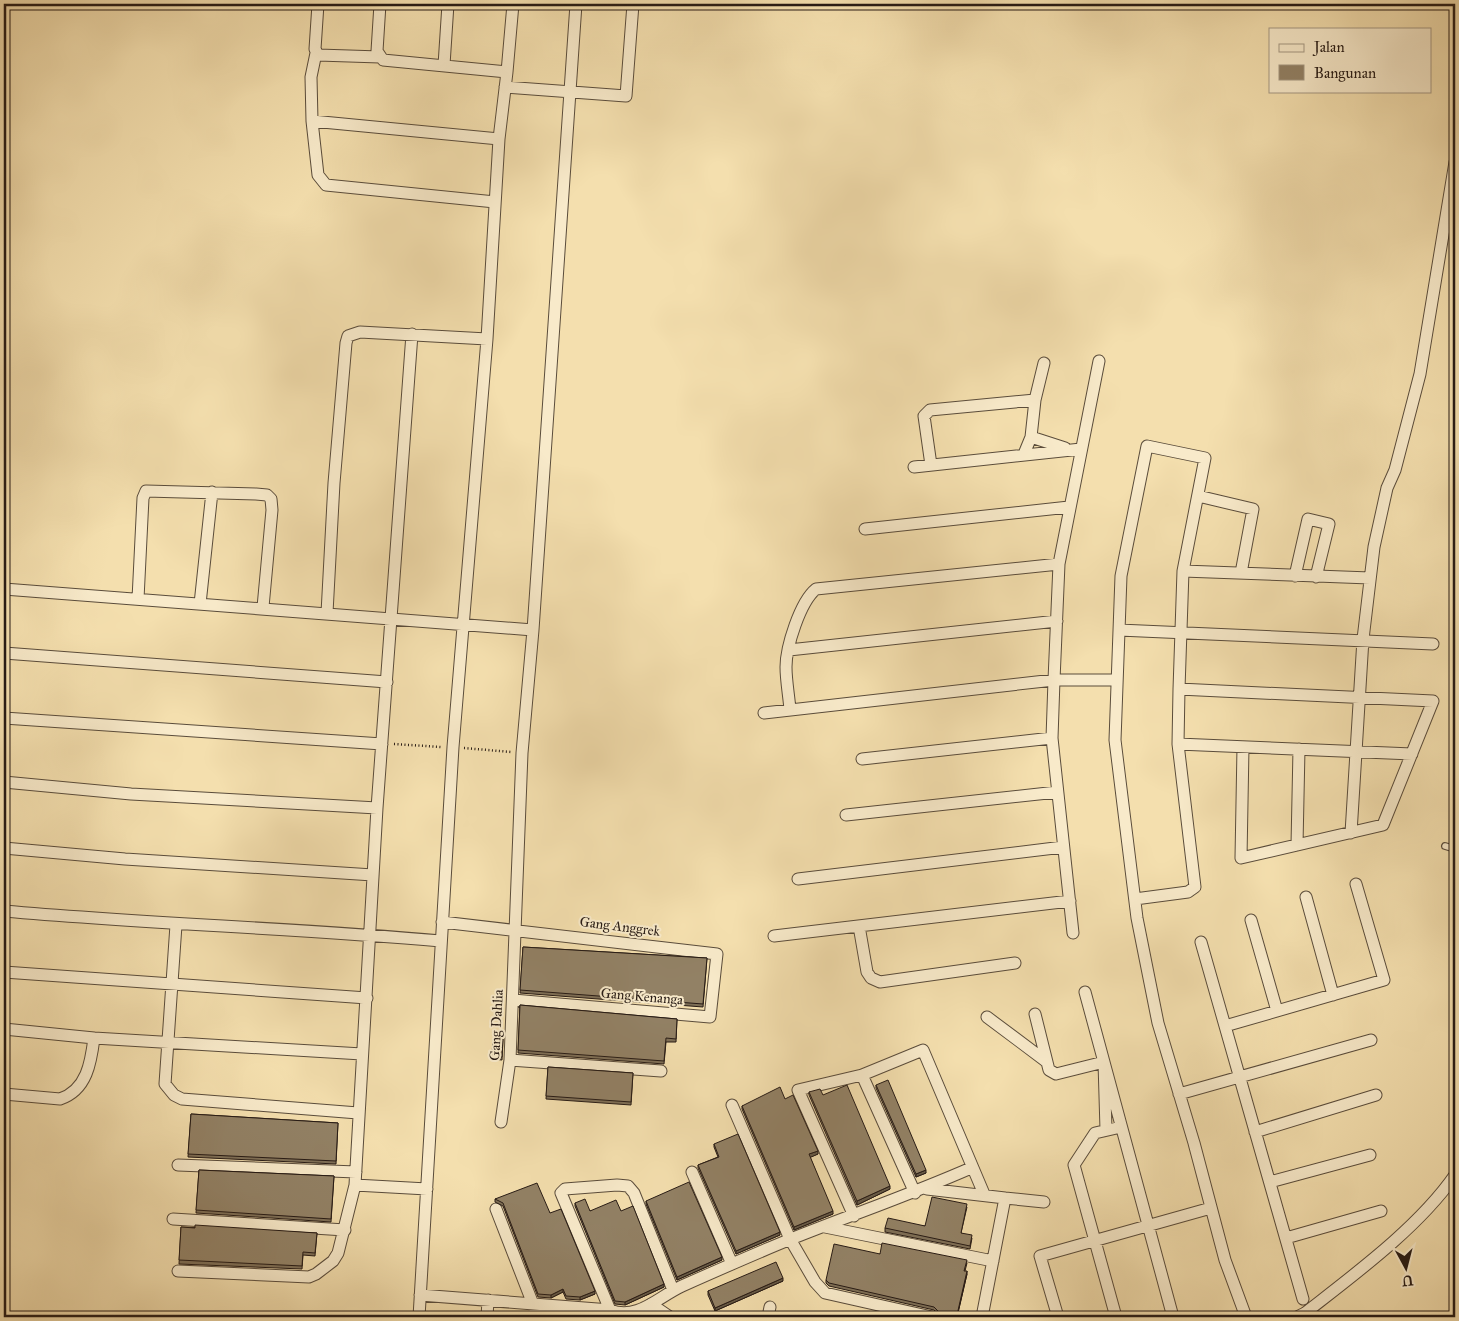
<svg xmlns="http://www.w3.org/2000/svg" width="1459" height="1321" viewBox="0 0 1459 1321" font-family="'IM FELL Great Primer',serif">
<rect width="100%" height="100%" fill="#f4dfae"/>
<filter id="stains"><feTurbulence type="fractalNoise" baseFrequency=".004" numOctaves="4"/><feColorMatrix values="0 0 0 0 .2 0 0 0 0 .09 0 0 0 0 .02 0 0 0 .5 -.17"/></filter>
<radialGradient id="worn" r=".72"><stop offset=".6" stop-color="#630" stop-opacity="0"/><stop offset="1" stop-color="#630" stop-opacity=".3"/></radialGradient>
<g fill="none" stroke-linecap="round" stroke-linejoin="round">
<defs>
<path id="lane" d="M1445 846 1455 849"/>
<path id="street" d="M318 4 315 49 318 55 380 57
M380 4 377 51 383 60 507 72 499 139 487 339 453 747 419 1317
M316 53 311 77 312 121 318 175 326 185 495 202
M444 65 448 4
M507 72 513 4
M505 87 626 96 633 4
M312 121 499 139
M1031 437 1065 448
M1024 454 1031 437 1035 400 1044 363
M931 465 924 416 930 410 1035 400
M914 467 1081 449
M1198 496 1253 509 1241 573
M865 529 1069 507
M1183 571 1370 578
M1295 576 1308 519 1329 524 1316 577
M4 589 533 630
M138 599 143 498 146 491 256 494 267 495 271 499 272 510 263 607
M200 604 212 492
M327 613 334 483 346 343 348 336 360 332 487 339
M1119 630 1433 644
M789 650 1057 621
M4 653 387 682
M1179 689 1433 701 1383 825 1241 858 1243 747
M790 710C789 696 786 681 786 667 786 647 800 602 816 589L1059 564
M764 713 1054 680H1117
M4 718 382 744
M1178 744 1412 754
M862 759 1052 738
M4 782 131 794 377 808
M846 815 1057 792
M1351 833 1363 639 1374 547 1387 488 1395 470 1420 374 1455 162
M1297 845 1299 749
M4 848 125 859 373 875
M798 879 1063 847
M1306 897 1333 995
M1135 899 1188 892 1195 887 1178 744 1179 689 1183 571 1205 458 1147 446 1121 576 1115 740 1137 918 1158 1023 1194 1143 1225 1260 1246 1317
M4 911C149 924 295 928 441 941
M1251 920 1277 1011
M442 922 717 954 710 1017 513 1000
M176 925 165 1084 174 1095 182 1099 358 1113
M859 926 867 972 871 978 880 982 1015 963
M1073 933 1052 738 1054 680 1059 564 1099 361
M774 936 1070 901
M1201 942 1303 1299
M4 972 367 998
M1085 992 1173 1317
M1035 1014 1049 1070 1056 1074 1104 1062 1106 1130
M987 1017 1047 1062
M1225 1026 1384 980 1356 884
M4 1029 94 1038 362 1054
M510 1060 661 1071
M862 1075 915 1193
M4 1094 60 1099C87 1090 91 1062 94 1038
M1179 1094 1371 1040
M732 1105 790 1239 815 1282 825 1293 932 1317
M501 1122 510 1060 522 753 533 630 576 4
M1255 1132 1376 1095
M178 1165 356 1172
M692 1172 732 1264
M1270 1182 1370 1155
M355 1185 427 1189
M927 1189 1005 1198 982 1317
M1005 1198 1044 1202
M496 1209 538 1317
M854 1216 798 1090 862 1075 923 1050 984 1194
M173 1219 345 1230
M825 1227 993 1261
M1286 1238 1381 1211
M178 1271 309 1277 316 1274 333 1261 338 1253 355 1185 377 808 412 334
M420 1295 610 1310C637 1321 658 1297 682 1286 718 1270 754 1254 791 1239 851 1215 912 1194 971 1168
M651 1304 670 1317
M610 1310 561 1193 565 1189 617 1185 628 1186 634 1193 673 1290
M487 1317 488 1300
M768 1317 770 1307
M1058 1317 1040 1256 1211 1208
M1116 1317 1074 1165 1095 1133 1121 1127
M1297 1317 1305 1313C1355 1274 1419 1227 1455 1175"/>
</defs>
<!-- lane casing -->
<use href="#lane" stroke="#5a4c3b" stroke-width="8"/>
<!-- street casing -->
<use href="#street" stroke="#5a4c3b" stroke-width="13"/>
<!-- path -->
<path stroke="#271b15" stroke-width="2.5" stroke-dasharray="1 2.5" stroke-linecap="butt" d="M394 744 441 747
M464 748 511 752"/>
<!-- lane -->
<use href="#lane" stroke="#f8eaca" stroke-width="5.5"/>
<!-- street -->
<use href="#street" stroke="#f8eaca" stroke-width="11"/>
</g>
<!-- wall -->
<path fill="#7e6f57" stroke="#271b15" d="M523 947 707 958 703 1007 520 993Z
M520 1005 677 1019 676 1042H666L664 1064 518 1053Z
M493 1038 503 1039 502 1060 492 1059Z
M548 1067 633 1073 631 1105 546 1099Z
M876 1085 926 1173 916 1177 876 1088Z
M809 1092 823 1095 890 1189 857 1205 809 1095Z
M785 1099 818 1154 810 1157 833 1214 794 1230 742 1109V1106Z
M191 1114 338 1123 336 1164 188 1157Z
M714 1144 780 1235 736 1254 698 1168V1165L718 1157 714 1147Z
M199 1170 334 1176 331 1222 196 1213Z
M495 1199 550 1213 595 1294 580 1300 566 1299 563 1292 551 1298 538 1297 503 1206 495 1202Z
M646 1201 722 1260 677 1280 646 1204Z
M575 1203 590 1211H621L664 1287 625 1305 615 1304 575 1206Z
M967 1207 961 1233 972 1238 970 1249 885 1232V1228L925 1226Z
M181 1227 317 1233 315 1256 303 1255 302 1269 179 1264Z
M880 1254 967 1263 965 1271 967 1274 957 1317H951L939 1315 934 1310 829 1286 826 1283V1280Z
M783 1281 715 1311 708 1295V1291Z"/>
<!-- shaded-wall -->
<path fill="#665a47" stroke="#271b15" d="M818 1151V1154L809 1158V1154Z
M926 1170V1173L916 1177V1174Z
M890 1186V1189L857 1205V1201Z
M833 1211V1214L794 1230V1227Z
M780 1232V1235L736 1254V1251Z
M722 1257V1260L677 1280V1277Z
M967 1271V1274L957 1317V1315Z
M783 1278V1281L715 1311V1308Z
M664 1284V1287L625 1305V1302Z
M563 1289V1292L551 1298V1295Z
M595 1291V1294L580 1300V1297Z"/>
<!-- building -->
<path fill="#928165" stroke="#271b15" d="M523 947 707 958 703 1004 520 990Z
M520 1005 677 1019 676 1039 666 1038 664 1061 518 1050Z
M493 1038 503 1039 502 1057 492 1056Z
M548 1067 633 1073 631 1102 546 1096Z
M888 1080 926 1170 916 1174 876 1085Z
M847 1085 890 1186 857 1201 809 1092 820 1089 823 1095Z
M780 1087 785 1099 793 1095 818 1151 809 1154 833 1211 794 1227 742 1106Z
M191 1114 338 1123 336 1161 188 1154Z
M738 1134 780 1232 736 1251 698 1165 719 1157 714 1144Z
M199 1170 334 1176 331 1219 196 1210Z
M689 1182 722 1257 677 1277 646 1201Z
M537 1183 550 1213 561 1209 595 1291 580 1297 566 1296 563 1289 551 1295 538 1294 503 1203 495 1199Z
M932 1197 967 1204 961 1233 972 1235 970 1246 885 1228 888 1218 925 1226Z
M585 1199 590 1211 616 1200 621 1211 633 1206 664 1284 625 1302 615 1301 575 1203Z
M195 1225 317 1233 315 1253 303 1252 302 1266 179 1260 181 1227 195 1228Z
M882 1243 967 1260 964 1271H967L957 1315 939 1312 934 1307 829 1283 826 1280 834 1244 880 1254Z
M776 1262 783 1278 715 1308 708 1291Z"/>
<g text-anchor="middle" stroke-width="4" stroke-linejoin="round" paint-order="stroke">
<!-- street labels -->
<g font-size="14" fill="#271b15" stroke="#f8eaca">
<text transform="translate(620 926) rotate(7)" y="5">Gang Anggrek</text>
<text transform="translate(642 996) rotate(5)" y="5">Gang Kenanga</text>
<text transform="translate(496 1025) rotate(-87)" y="5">Gang Dahlia</text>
</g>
</g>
<!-- margin -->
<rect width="1459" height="1321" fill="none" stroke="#f4dfae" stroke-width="20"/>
<rect x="5" y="5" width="1449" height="1311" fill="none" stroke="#271b15" stroke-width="2.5"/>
<rect x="10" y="10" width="1439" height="1301" fill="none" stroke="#271b15"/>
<!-- legend -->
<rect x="1269" y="28" width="162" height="65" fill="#f8eaca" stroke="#a49782"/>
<rect x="1279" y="44" width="25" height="8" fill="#f8eaca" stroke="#a49782"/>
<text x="1314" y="52" font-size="15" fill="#271b15">Jalan</text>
<rect x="1279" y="65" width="25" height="15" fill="#928165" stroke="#a49782"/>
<text x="1314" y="78" font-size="15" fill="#271b15">Bangunan</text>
<!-- north arrow -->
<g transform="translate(1406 1268) rotate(173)" stroke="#f8eaca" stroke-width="4" paint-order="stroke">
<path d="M0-4L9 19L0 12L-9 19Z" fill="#271b15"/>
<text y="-8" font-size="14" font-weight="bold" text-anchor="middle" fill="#271b15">U</text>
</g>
<rect width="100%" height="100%" filter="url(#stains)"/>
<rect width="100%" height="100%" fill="url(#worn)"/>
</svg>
